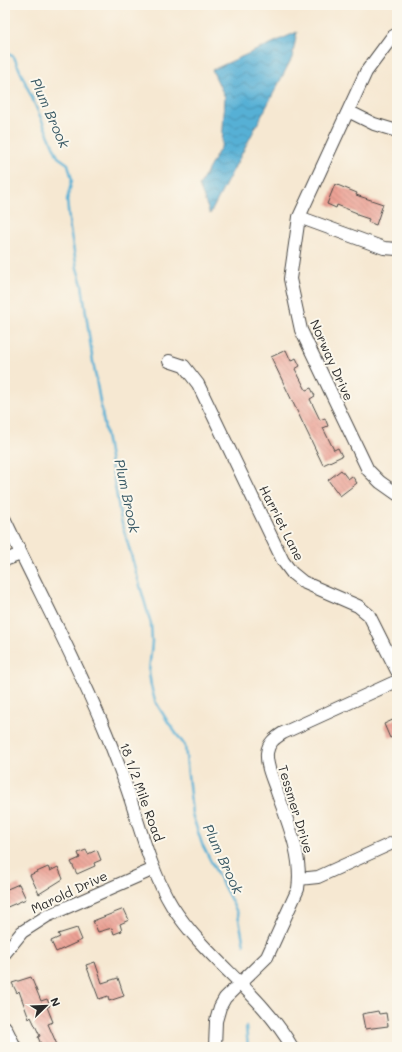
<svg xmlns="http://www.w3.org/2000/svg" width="402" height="1052" viewBox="0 0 402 1052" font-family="Mali,sans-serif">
<defs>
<pattern id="water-waves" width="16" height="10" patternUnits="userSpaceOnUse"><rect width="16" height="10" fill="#57b0d5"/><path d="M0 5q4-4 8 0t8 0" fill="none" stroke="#488fad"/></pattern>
<pattern id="building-back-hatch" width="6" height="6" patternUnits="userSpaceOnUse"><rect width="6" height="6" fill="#eca295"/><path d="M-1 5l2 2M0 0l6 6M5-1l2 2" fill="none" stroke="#bf847a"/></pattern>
</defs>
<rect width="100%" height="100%" fill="#fbf7ec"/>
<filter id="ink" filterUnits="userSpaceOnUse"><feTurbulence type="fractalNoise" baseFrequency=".025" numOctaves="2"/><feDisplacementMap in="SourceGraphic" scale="8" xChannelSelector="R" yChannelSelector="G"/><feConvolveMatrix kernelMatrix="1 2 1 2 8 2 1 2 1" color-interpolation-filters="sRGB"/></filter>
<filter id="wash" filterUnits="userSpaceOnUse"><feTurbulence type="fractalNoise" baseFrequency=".012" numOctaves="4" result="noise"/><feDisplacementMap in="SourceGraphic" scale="16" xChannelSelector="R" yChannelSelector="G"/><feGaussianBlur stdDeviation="0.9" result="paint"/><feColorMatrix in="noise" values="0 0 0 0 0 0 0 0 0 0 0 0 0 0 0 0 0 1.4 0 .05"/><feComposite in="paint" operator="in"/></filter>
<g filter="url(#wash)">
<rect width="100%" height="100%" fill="#f6e8d2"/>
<!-- water -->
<path fill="url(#water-waves)" stroke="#416e80" d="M297 32 292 58 210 214 199 186 222 145 225 97 212 70Z"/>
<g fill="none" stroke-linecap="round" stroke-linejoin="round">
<!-- stream -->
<path stroke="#57b0d5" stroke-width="2.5" d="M5 52 14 57 58 157 68 164 72 180 67 200 70 230 77 268 82 285 92 356 121 520 151 624 152 642 149 672 151 686 155 701 168 722 185 746 192 814 202 844 238 914 244 945
M246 1027 248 1047"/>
</g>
<g id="blocks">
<!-- building -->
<path fill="url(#building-back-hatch)" d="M335 184 357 193 356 195 383 204 376 225 368 222 369 219 357 215V213L337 205 336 208 327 204Z
M286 350 291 361 296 358 300 366 295 369 306 390 311 388 315 396 310 399 320 420 325 418 328 426 323 428 334 450 338 448 342 456 323 465 271 357Z
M341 470 348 479 352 476 357 483 340 496 328 480Z
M397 718V735L390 738 384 724Z
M86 850 88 854 97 850 101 860 94 863 95 866 77 874 71 862 80 858 78 853Z
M48 867 50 871 58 867 63 879 39 894 30 875Z
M19 884 26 899 5 908V890Z
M124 909 129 920 120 924 122 931 114 934 112 928 98 932 93 921Z
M77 928 82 940 56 952 51 941 60 937 58 934Z
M95 962 102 983 118 978 124 996 109 1001 108 996 99 999 86 965Z
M31 977 41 1001 47 999 50 1006 47 1007 53 1022 48 1024 58 1047H42L38 1037 40 1036 31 1017 29 1019 19 991 17 993 12 983Z
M378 1011 379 1014 386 1013 388 1026 365 1029 362 1014Z"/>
</g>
</g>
<g filter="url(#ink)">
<use href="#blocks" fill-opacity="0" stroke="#494744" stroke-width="1"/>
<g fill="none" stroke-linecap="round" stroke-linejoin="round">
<defs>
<path id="minor" d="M397 34 392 37 366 72 299 217 290 279 301 330 368 470 380 482 397 494
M348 111 374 124 397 131
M299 217 384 248 397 249
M169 361 184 366 198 384 283 561 292 573 303 582 358 606 369 615 397 671
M5 520C39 592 77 662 107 735 116 758 125 781 132 804 143 838 153 875 172 906 205 958 261 993 292 1047
M5 560 21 554
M299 879 318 877 397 841
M5 953 22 932 47 916 154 869
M5 1027 15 1047
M215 1047 216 1021 220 1007 225 998 267 957 298 889C303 855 287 821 276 789 272 778 266 765 267 753 268 743 275 738 283 733L397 681"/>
</defs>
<!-- minor casing -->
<use href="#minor" stroke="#494744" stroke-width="14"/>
<!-- minor -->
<use href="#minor" stroke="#fff" stroke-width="12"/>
</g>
</g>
<g text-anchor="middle" stroke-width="4" stroke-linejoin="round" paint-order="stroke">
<!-- street labels -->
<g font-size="13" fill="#2b2b2b" stroke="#fbf7ec">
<text transform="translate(332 360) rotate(66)" y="5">Norway Drive</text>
<text transform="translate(282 523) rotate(63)" y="5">Harriet Lane</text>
<text transform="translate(142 792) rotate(70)" y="5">18 1/2 Mile Road</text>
<text transform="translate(296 809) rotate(73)" y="5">Tessmer Drive</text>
<text transform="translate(69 892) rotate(-25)" y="5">Marold Drive</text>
</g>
<!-- water labels -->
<g font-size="14" font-style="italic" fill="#3a5a66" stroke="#fbf7ec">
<text transform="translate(50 113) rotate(66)" y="5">Plum Brook</text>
<text transform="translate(127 496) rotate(78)" y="5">Plum Brook</text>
<text transform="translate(223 859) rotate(65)" y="5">Plum Brook</text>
</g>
</g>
<!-- margin -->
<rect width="402" height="1052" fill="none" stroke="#fbf7ec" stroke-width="20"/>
<!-- north arrow -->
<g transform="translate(46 1006) rotate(67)" stroke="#fbf7ec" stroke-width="3" paint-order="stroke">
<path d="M0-3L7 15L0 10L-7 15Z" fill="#2b2b2b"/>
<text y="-6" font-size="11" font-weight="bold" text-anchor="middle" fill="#2b2b2b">N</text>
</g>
</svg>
